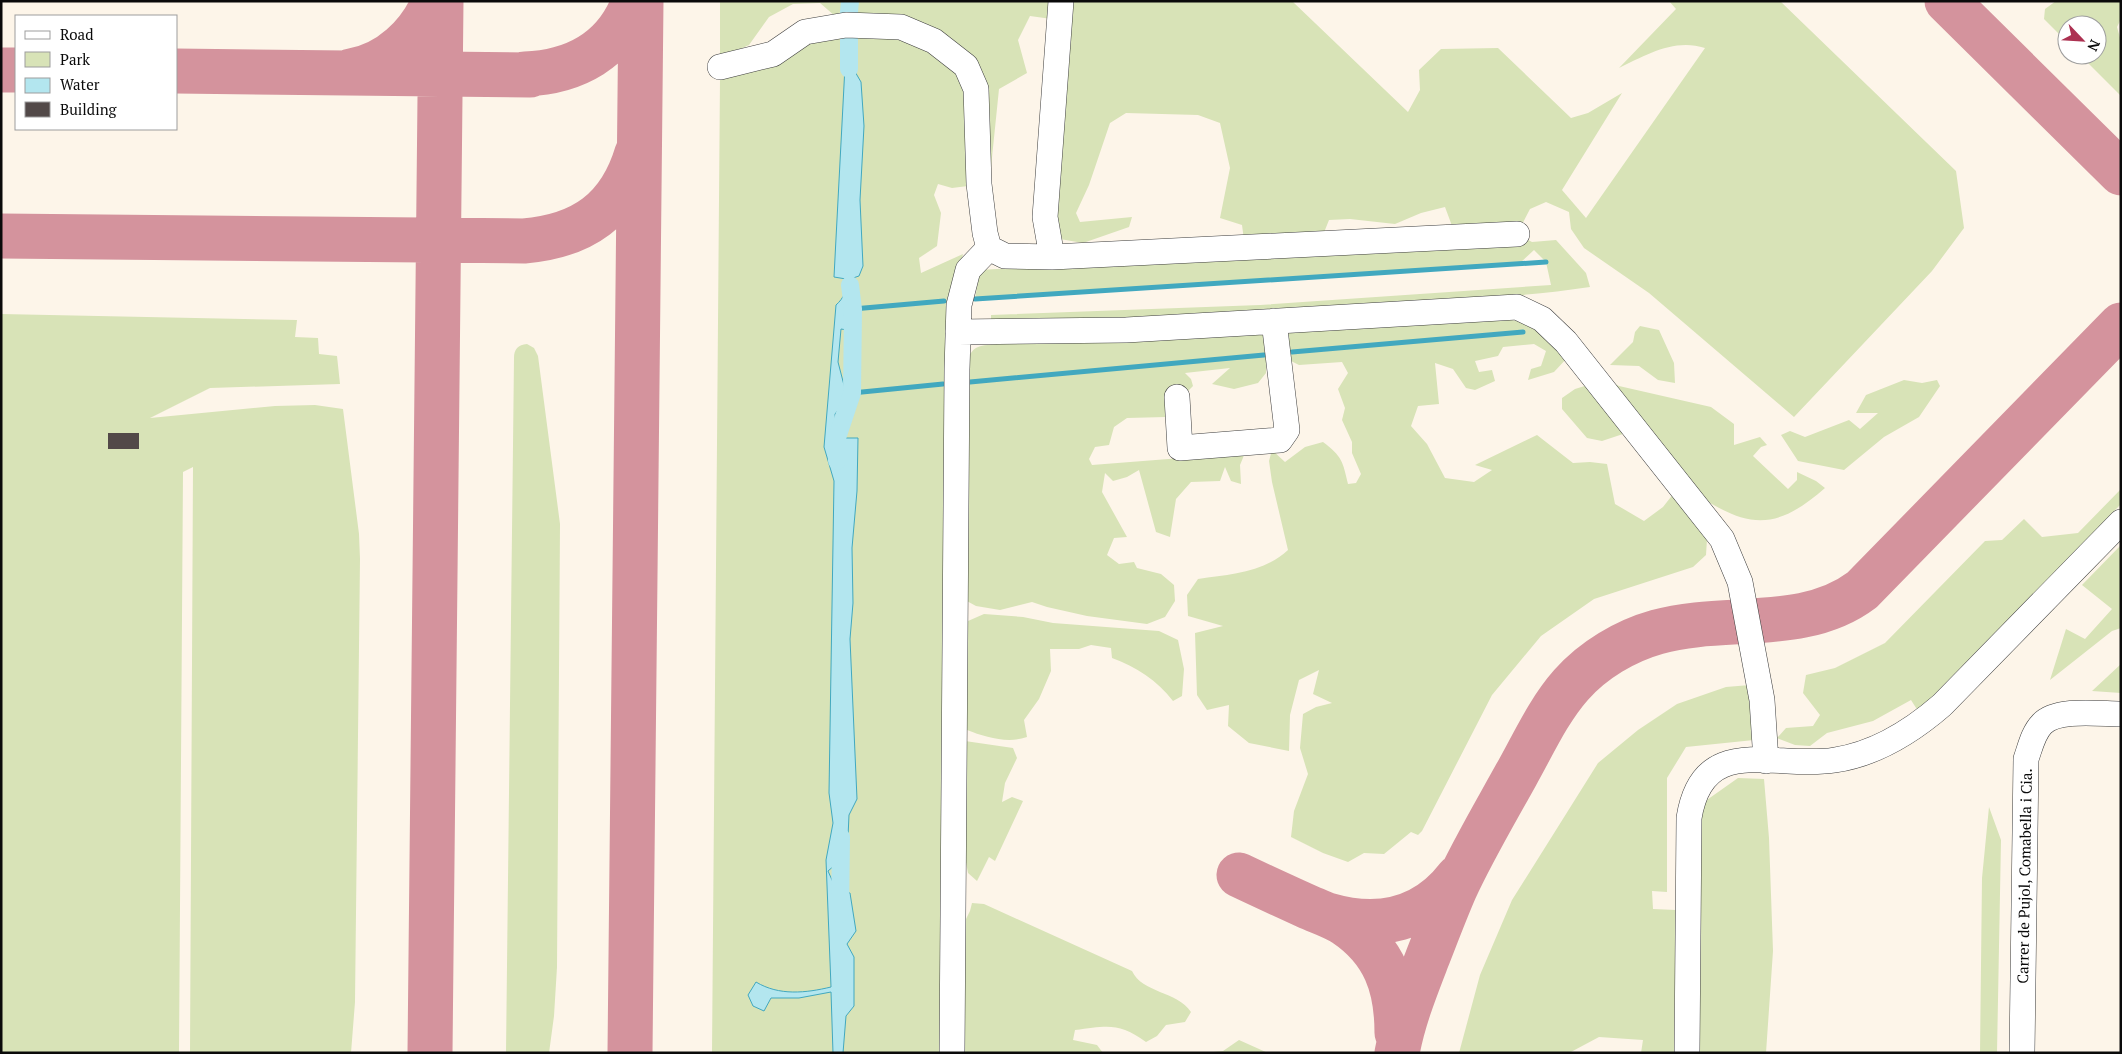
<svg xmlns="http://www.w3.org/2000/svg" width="2122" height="1054" viewBox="0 0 2122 1054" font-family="'PT Serif',serif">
<rect width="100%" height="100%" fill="#fdf5e9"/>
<!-- green -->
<path fill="#d8e3b7" d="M720 1H1292L1408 112 1420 90 1419 70 1441 49 1498 48 1571 118 1588 113 1622 93 1562 190 1586 218 1705 48C1674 38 1646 55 1619 68L1676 9 1669 1H1780L1956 171 1964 228 1932 271 1794 417 1649 293 1584 248 1571 229 1569 212 1546 202 1530 209 1517 234 1532 242 1556 240 1586 273 1590 287C1530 296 1470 299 1410 303 1270 313 1131 318 991 321V315L1260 305 1551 285 1546 262 1534 250 1520 263 975 299 980 270 1458 242 1445 207 1421 213 1395 224 1350 219 1329 220 1323 235 1244 240 1242 225 1220 218 1230 168 1220 123 1198 115 1126 113 1110 123 1089 185 1076 213 1080 222 1132 217 1129 227 1083 243 1060 239 1055 205 1059 20 1030 16 1018 40 1027 73 999 89 991 167 977 68 835 16 820 3 793 4 769 17 749 45 720 58Z
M2056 1H2121V19L2117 27 2121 41V96L2080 55H2097V25H2067V42L2044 19 2045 9Z
M869 33 908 41 934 55 956 73 970 100 968 186 952 188 938 184 934 195 941 213 937 246 919 258 921 273 963 254 958 274 943 1053H712L720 78 806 41Z
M1 314 297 320 295 337 318 338 319 354 337 356 340 384 210 388 150 418 275 406 315 405 343 409 359 534 360 559 355 1002 351 1053H190L193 467 183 472 179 1053H1Z
M1506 319 1537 325 1568 357 1554 372 1528 380 1531 369 1541 366 1546 351 1534 344 1503 347 1498 356 1475 361 1479 372 1492 370 1495 381 1475 390 1466 388 1453 369 1435 363 1439 404 1418 406 1411 426 1427 444 1445 478 1474 482 1492 470 1475 465 1537 435 1573 463 1590 462 1607 464 1615 504 1644 521 1663 507 1674 493 1707 539 1706 555 1693 567 1594 599 1541 636 1492 695 1422 831 1418 835 1411 832 1384 854 1364 853 1348 862 1323 853 1291 837 1294 811 1308 774 1300 748 1303 714 1316 707 1332 703 1313 694 1319 670 1299 680 1290 715 1289 751 1249 743 1228 726 1229 705 1207 710 1197 695 1195 633 1223 626 1188 616 1187 595 1198 579C1231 574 1263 573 1288 550L1272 482 1269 461 1272 450 1285 462 1305 447 1323 442C1342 456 1343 462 1348 484L1356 483 1361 474 1352 453V442L1342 420 1345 408 1338 389 1348 373 1342 362 1299 365 1287 359 1285 335 1299 330Z
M1640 326 1659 330 1674 363 1675 383 1658 380 1639 366 1610 365 1633 342 1635 332Z
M1256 332 1264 336 1266 347V373L1258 383 1234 389 1212 384 1230 368 1185 373 1191 379 1193 386 1188 391 1169 393 1166 417 1127 418 1114 427 1109 445 1095 447 1089 459 1092 465 1245 453 1240 465 1241 484 1231 481 1225 467 1220 481 1191 482 1176 499 1170 537 1156 532 1139 470 1127 477 1113 481 1105 473 1102 492 1127 537 1114 538 1107 555 1119 564 1134 562 1137 568 1161 574 1174 585 1175 601 1165 617 1147 624 1087 616 1047 607 1032 602 1000 610 976 606 965 600V365C973 345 977 346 997 344Z
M527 344 534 348 538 356 560 524 557 967 554 1016 549 1053H506L514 358C514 349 518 345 527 344Z
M1602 377 1619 386 1711 407 1734 424V445L1760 437 1767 445 1761 447 1753 456 1788 489 1797 480V472L1816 481 1825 488C1778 529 1751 530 1699 496Z
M1904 380 1922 383 1937 380 1940 386 1919 417 1884 437 1844 470 1798 461 1781 435 1790 431 1805 437 1849 420 1860 429 1878 413H1856L1866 395Z
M1588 385 1626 433 1602 441 1587 438 1562 409V398L1575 389Z
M2121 489V504L1918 711 1911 700 1873 721 1827 733 1810 746 1795 745 1777 738 1786 728 1813 726 1820 715 1803 693 1806 675 1835 668 1885 643 1985 541 2002 540 2024 519 2042 537 2078 533Z
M2120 546 2121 628 2112 631 2050 680 2066 629 2085 639 2112 609 2082 585Z
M984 614 1023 617 1053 623 1159 631 1178 640 1184 669 1182 696 1173 701C1157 680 1136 667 1112 658L1111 648 1091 645 1079 649H1050L1051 671 1039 699 1024 720 1027 737C1008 744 985 737 967 730L963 718 964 633 968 621Z
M2121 664V693L2092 691Z
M1750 685 1754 740 1686 747 1667 778V892L1652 891 1653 909 1676 910 1674 1053H1641L1643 1040 1599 1037 1569 1053H1459L1480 975 1512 900 1598 763 1638 730 1677 704 1726 687Z
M965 741 1013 748 1017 758 1005 783 1002 802 1012 797 1023 801 995 861 989 857 977 881 968 873 963 846Z
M1738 778 1764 779 1769 838 1773 951 1766 1053H1699L1700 812 1704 802Z
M1989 807 2001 840 1997 1053H1980L1982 878Z
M972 903 984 904 1132 971C1142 993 1177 991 1191 1012L1185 1022 1166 1025 1157 1036 1146 1042C1119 1022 1107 1026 1075 1030L1073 1040 1097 1045 1103 1053H959L962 927 970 911Z
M1239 1040 1268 1053H1204L1223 1051Z"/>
<!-- water -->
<path fill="#b3e6ef" stroke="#41a8bf" d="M848 45 854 70 861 82 864 126 860 200 863 266 859 276 850 279 852 322 847 330 841 329 838 362 845 389 852 393 835 414 837 438H858L857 491 852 548 853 603 850 639 857 799 849 815 847 859H842L828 871 836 889 850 893 856 931 847 944 854 957V1006L846 1016 843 1053H833L831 992 799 998H771L764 1011 753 1006 748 995 756 982C779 996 806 993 831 987L826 860 833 823 829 793 834 481 824 447 836 305C844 298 847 290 846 279L834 277 845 66Z"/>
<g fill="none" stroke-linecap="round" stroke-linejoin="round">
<!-- stream -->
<path stroke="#41a8bf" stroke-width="5" d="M975 299 1546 262
M853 309 944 301
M1292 352 1523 332
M970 382 1264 355
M852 393 943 384"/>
<!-- canal -->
<path stroke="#b3e6ef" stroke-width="18" d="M849 12 850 1
M849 69V39
M837 461V438L852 393 853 309 850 285
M840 914 841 837"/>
<!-- taxiway -->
<path stroke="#d4939d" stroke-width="45" d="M1947 1 2121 173
M1 70H16
M176 71 530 75
M351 71C389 65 420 35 434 1
M525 74C575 72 616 50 634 1
M1 236 524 241C583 236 620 210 637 153
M1239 875C1262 886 1284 896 1306 906 1319 912 1333 916 1345 924 1385 951 1397 987 1397 1033
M1328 915C1379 930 1425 920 1458 877
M430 1053 441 1
M630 1053 641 1
M1397 1053C1403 1020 1415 990 1427 959 1436 936 1445 912 1455 889 1473 850 1495 813 1516 775 1533 745 1548 711 1571 685 1593 660 1625 641 1657 632 1724 613 1804 634 1862 590L2121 325"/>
</g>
<!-- building -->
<path fill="#524948" d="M108 433H139V449H108Z"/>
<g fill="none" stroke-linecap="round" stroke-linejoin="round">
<defs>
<path id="minor" d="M720 67 773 54 805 32 846 25 901 27 934 41 966 66 976 89 979 184 985 233 989 248 968 270 959 305 957 369 952 1053
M989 248 1005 256 1052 257 1517 234
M1052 257 1045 217 1061 1
M958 332 1126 330 1517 307 1542 319 1566 342 1722 539 1740 582 1762 700 1766 761
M1177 397 1180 448 1280 440 1287 430 1274 321
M1687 1053 1689 818C1703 731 1775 770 1835 760 1875 754 1912 731 1942 705L2121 522
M2022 1053 2026 759C2030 748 2033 733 2042 724 2057 708 2100 714 2121 714"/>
</defs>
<!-- minor casing -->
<use href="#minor" stroke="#3d3d3d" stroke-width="26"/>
<!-- minor -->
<use href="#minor" stroke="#fff" stroke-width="25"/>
</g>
<g text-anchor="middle" stroke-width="5" stroke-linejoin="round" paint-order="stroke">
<!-- street labels -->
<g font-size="15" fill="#0a0a0a" stroke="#fff">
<text transform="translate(2025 876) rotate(-89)" y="5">Carrer de Pujol, Comabella i Cia.</text>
</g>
</g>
<!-- border -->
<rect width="2122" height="1054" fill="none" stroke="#0a0a0a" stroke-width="5"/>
<!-- legend -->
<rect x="15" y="15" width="162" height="115" fill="#ffffff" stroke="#9d9d9d"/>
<rect x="25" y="31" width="25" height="8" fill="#ffffff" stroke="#9d9d9d"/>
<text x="60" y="40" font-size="15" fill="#0a0a0a">Road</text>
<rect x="25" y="52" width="25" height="15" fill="#d8e3b7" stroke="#9d9d9d"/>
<text x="60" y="65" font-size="15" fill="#0a0a0a">Park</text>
<rect x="25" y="78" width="25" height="15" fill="#b3e6ef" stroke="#9d9d9d"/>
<text x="60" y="90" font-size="15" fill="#0a0a0a">Water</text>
<rect x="25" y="102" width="25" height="15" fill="#524948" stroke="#9d9d9d"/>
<text x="60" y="115" font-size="15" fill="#0a0a0a">Building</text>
<!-- north arrow -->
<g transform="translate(2082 40) rotate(115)"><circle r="24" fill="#ffffff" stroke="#9d9d9d"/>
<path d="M0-4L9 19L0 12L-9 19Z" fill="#ac3151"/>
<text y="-8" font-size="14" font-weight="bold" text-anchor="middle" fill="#0a0a0a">N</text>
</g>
</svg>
